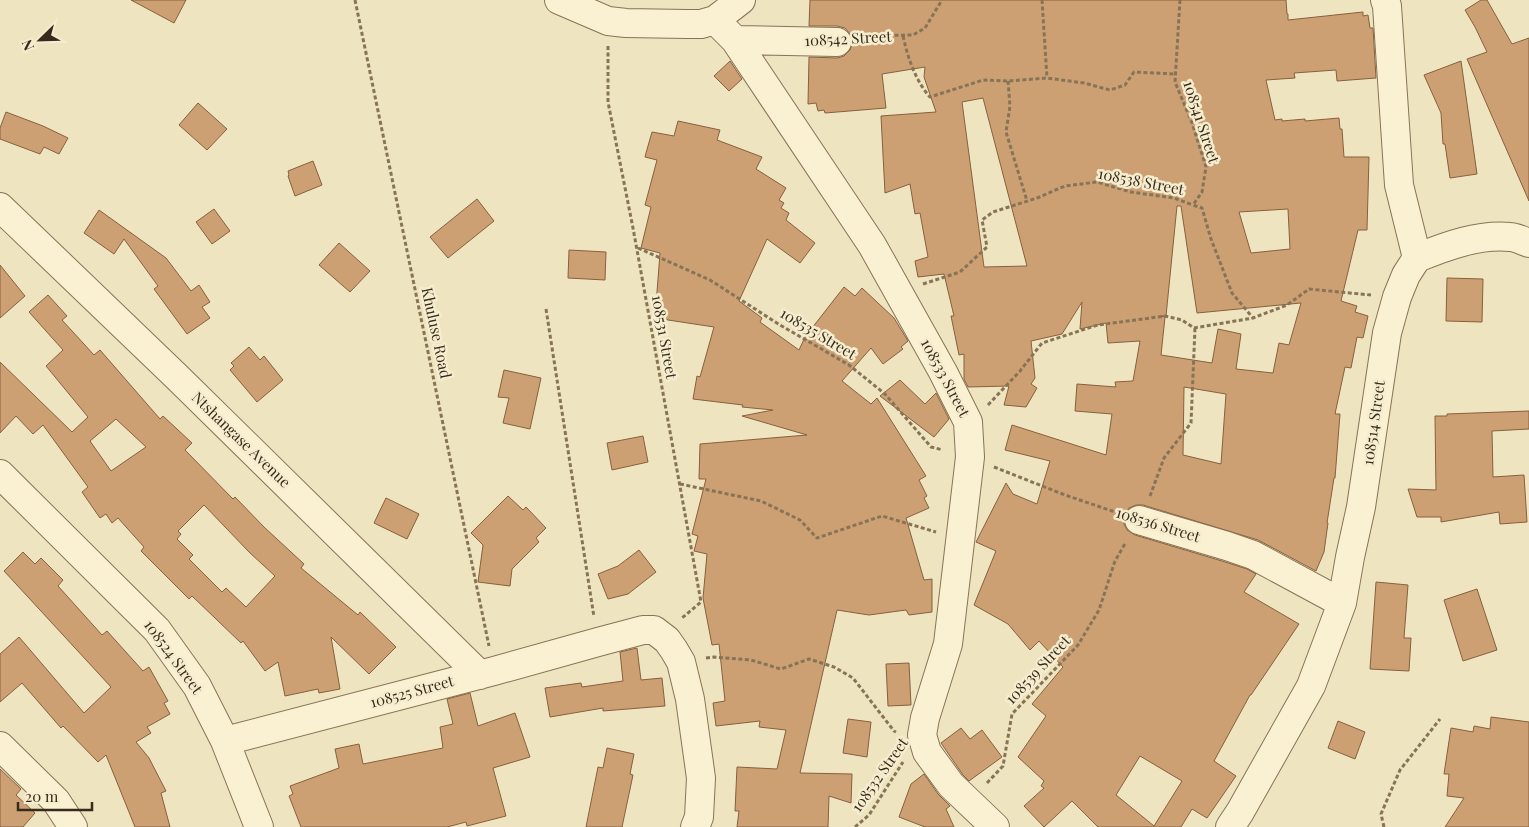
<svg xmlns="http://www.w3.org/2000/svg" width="1529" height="827" viewBox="0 0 1529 827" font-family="'Playfair Display',serif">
<rect width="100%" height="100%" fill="#eee4bf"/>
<!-- building -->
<path fill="#cda074" stroke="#87603d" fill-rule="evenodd" d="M131 0H186L174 23Z
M810 0H1286L1287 14H1288V20L1363 12V16L1368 15 1370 28H1373L1376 78 1337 81 1336 70 1294 73 1295 78 1266 80 1275 120 1282 119V121L1305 119V121L1339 118 1340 129H1342L1344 157H1369L1367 230H1358L1341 301 1357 306 1355 312 1368 316 1363 338 1357 337 1351 368 1345 367 1335 414H1340L1335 478H1334L1327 523H1328L1324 552 1316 571 1258 540 1143 505H1136L1129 508 1124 516V524L1127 530 1135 535 1222 561 1247 569 1256 574 1244 592 1299 624 1251 695H1250L1214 761 1236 776 1207 818 1192 809 1181 827H1098L1072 801 1044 827 1024 806 1044 788 1041 786 1044 781 1018 757 1046 716 1032 704 1063 667 1039 641 1030 650 1008 624 974 605 996 551 976 542 1006 483 1013 494 1037 504 1050 461 1005 450 1012 425 1106 455 1112 414 1075 411 1077 384 1116 387 1115 382 1133 381 1140 341 1108 343 1106 323 1080 329 1082 302 1062 334 1031 341 1035 378 1031 384 1037 388 1026 407 1004 405 1009 386 968 387 964 379V354L959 355 951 316H954L944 274 918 277 915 261 928 257 920 213 915 214 910 184 885 193 881 116 936 112 924 77 925 67 882 74 886 108 825 113 824 110 818 111 816 103 808 104 809 57 837 58 844 56 850 50 853 42 850 34 845 28 837 26H809ZM983 98 1027 266 984 267 962 102ZM1177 206H1181L1197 313 1301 303 1289 345 1279 343 1273 373 1236 369 1241 334 1218 329 1212 363 1161 355 1165 317 1161 316H1166ZM1288 209 1290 249 1251 253 1239 212ZM1184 387 1226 394 1221 464 1183 455ZM1140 756 1182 781 1154 826 1116 795Z
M1481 0H1487L1512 44 1529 38V201L1467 59 1487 52 1475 27 1465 10Z
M730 61 742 79 729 91 714 76Z
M1461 61 1477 174 1450 178 1445 144H1443L1441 113 1424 75Z
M198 103 227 129 207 150 179 125Z
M6 112 43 126 68 138 59 154 44 147 40 154 0 139V128Z
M678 121 720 130 717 140 762 157 756 169 786 188 779 200 784 203 781 208 789 213 786 220 815 243 800 263 767 239 739 301 762 318 760 322 799 350 805 337 844 287 855 296 862 288 894 318 908 341 901 347 903 349 883 364 871 348 842 381 871 404 877 398 926 476 919 480 927 496 924 498 929 508 906 518 924 580 932 579V612L909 615 906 610 869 615 837 610 800 773 852 774 851 803 829 796 828 827H737L739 811H735L737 767 777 769 786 730 759 727 760 721 716 726 713 703 725 701 719 644 712 645 703 598 707 554 694 551 698 536 692 534 706 479H699L700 444 807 435 742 416 773 410 742 407 743 405 693 399 697 376 700 377 714 327 655 318 660 253 641 248 651 207 645 205 657 160 645 157 646 153 652 132 674 136Z
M313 161 322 185 295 196 288 176 289 175 288 171Z
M477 199 494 221 448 258 430 237Z
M214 209 230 231 212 244 196 222Z
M99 210 166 258 191 291 199 285 210 302 202 307 210 318 187 334 154 289 158 286 124 239 114 254 84 233Z
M339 243 370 271 350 292 319 265Z
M569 250 606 252 605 280 568 278Z
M0 265 25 296 0 318Z
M1447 278 1483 279 1482 322 1446 321Z
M48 295 67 316 62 320 94 355 100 350 160 419 163 416 192 443 185 450 233 499 235 497 264 527 304 564 301 568 358 615 360 612 396 647 369 674 331 637 340 689 319 693 318 689 285 696 278 662 265 671 243 641 241 643 192 596 189 599 141 551 144 547 118 518 112 523 106 514 100 518 82 492 88 487 43 425 33 434 16 416 0 433V362L72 432 88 417 46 366 63 350 29 312ZM116 419 146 447 111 471 90 441ZM204 505 249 552 275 576 246 607 226 588 222 592 189 559 193 555 177 539 181 534 178 531Z
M249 347 260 360 264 356 283 380 257 402 230 370 234 366 231 363Z
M504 370 541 378 530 429 503 423 509 398 498 397Z
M900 380 925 404 936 393 949 419 934 437 880 396Z
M1529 411V429L1492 431 1493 477 1524 475 1527 522 1500 524 1499 512 1441 522V517H1417L1408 489 1436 490 1435 416H1447V414Z
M643 436 648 462 612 470 607 443Z
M508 496 523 510 526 507 546 528 536 538 539 542 512 569 510 586 478 582 483 545 471 533Z
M386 498 419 514 407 539 374 523Z
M639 550 656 572 628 594 608 599 598 574 618 566Z
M23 552 35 564 41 558 63 580 58 586 102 635 107 631 143 671 149 667 168 701 164 703 170 714 147 727 151 733 136 742 149 758 166 791 161 793 170 827H135L106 755 98 762 63 726 61 728 22 683 0 702V654L19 637 84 713 111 687 4 571Z
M1376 582 1408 585 1404 638H1411L1409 671 1370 669Z
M1477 589 1497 650 1463 661 1444 600Z
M637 648 641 680 662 678 665 706 603 711V708L550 717 545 688 581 683 582 687 623 681 620 652Z
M909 663 911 705 888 706 886 664Z
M470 693 478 726 515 713 530 757 493 768 506 816 467 826 466 822 447 827H301L289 796 293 794 290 786 339 768 335 749 359 744 363 764 443 748 440 727 453 724 447 699Z
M1491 717 1529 722V827H1445L1464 798 1447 796 1449 774H1444L1451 728 1473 732 1474 726 1490 729Z
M848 719 871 722 867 757 843 753Z
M1338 721 1365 732 1355 759 1328 748Z
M961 728 970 739 982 730 1002 757 969 781 963 775 941 743Z
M607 748 634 754 630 774 633 775 622 827H586L598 767 603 768Z
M0 769 21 789 16 795 35 813 23 827H0Z
M924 774 938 794 950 806 946 809 954 827H925L899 817 911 784Z"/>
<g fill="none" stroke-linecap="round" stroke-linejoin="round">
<defs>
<path id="minor" d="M559 0 608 21 626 23 687 24H701L715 20 741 0
M715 20 735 40 872 245 943 372 968 422 970 457 948 644 925 718 922 735 927 752 951 785 995 827
M735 40 837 42
M0 207 177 377 480 675
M1417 258C1446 246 1479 234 1510 237 1516 237 1523 241 1529 243
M0 474 157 630 197 686 225 741 259 827
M1139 520 1227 546 1253 555 1342 603
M225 741 494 671 598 642 643 630H654L667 640 674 650 681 662 690 699 701 778 699 817 695 827
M0 746 56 801 73 827
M1230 827 1240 812 1311 686 1342 603 1350 557 1361 507 1387 333 1397 297 1406 275 1417 258 1399 185 1387 6 1385 0"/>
</defs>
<!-- minor casing -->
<use href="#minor" stroke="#877457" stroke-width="30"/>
<!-- path -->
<path stroke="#877457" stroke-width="3" stroke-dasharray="4 2.5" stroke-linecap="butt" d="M355 0 489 646
M1042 0 1047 78
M1180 0 1175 82 1192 123 1206 167 1202 192 1193 205 1202 208 1211 239 1232 293 1253 318
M862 36 913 35 925 28 942 0
M903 36C908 58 915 80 930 97L983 80 1008 81 1047 78 1084 83 1110 90 1125 85 1134 72 1175 74
M608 46V102L633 228 701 602 682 618
M1008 81 1010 106 1006 132 1027 201
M638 248 710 280 780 325 849 365 885 394 931 447 943 450
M923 284 960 272 987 247 982 220 993 212 1037 198 1065 186 1097 182 1131 192 1174 198 1193 205
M546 309 594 617
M988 405 1020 371 1042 343 1098 325 1165 316 1182 320 1194 328 1253 318 1287 305 1309 289 1371 295
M994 467 1065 495 1115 512
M680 484 761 501 800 520 817 538 882 516 936 532
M1150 496 1164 458 1191 423 1195 328
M706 658 714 657 751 660 781 669 809 659 834 667 853 678 894 731 896 732
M987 783 1003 766 1012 714 1078 645 1099 610 1115 561 1126 542
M855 827 869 815 903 762
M1384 827 1381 814 1400 770 1440 719"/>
<!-- minor -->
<use href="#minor" stroke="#f9f1d2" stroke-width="28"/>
</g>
<g text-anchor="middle" stroke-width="5" stroke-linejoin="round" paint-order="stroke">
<!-- street labels -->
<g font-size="15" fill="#362b1c" stroke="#f6edcf">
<text transform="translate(848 39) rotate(-3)" y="5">108542 Street</text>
<text transform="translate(1201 122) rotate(72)" y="5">108541 Street</text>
<text transform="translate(1141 182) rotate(11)" y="5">108538 Street</text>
<text transform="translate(436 333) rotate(78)" y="5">Khuluse Road</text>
<text transform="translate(818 334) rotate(31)" y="5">108535 Street</text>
<text transform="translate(664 337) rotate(80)" y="5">108531 Street</text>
<text transform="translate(945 378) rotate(62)" y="5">108533 Street</text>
<text transform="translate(1374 423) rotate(-82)" y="5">108514 Street</text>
<text transform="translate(241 440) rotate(44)" y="5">Ntshangase Avenue</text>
<text transform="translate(1158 525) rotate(17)" y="5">108536 Street</text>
<text transform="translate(173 657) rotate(54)" y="5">108524 Street</text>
<text transform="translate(1038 670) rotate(-47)" y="5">108539 Street</text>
<text transform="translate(412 692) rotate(-15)" y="5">108525 Street</text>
<text transform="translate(880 775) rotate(-55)" y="5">108532 Street</text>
</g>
</g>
<!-- north arrow -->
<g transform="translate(40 40) rotate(247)" stroke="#f6edcf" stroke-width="4" paint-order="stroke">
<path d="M0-4L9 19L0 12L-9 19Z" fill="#362b1c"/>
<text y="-8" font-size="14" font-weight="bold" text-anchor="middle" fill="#362b1c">N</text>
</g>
<!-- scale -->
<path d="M18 802v8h74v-8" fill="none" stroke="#362b1c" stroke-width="2.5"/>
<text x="25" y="802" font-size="15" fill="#362b1c" stroke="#f6edcf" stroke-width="4" paint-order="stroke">20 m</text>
</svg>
